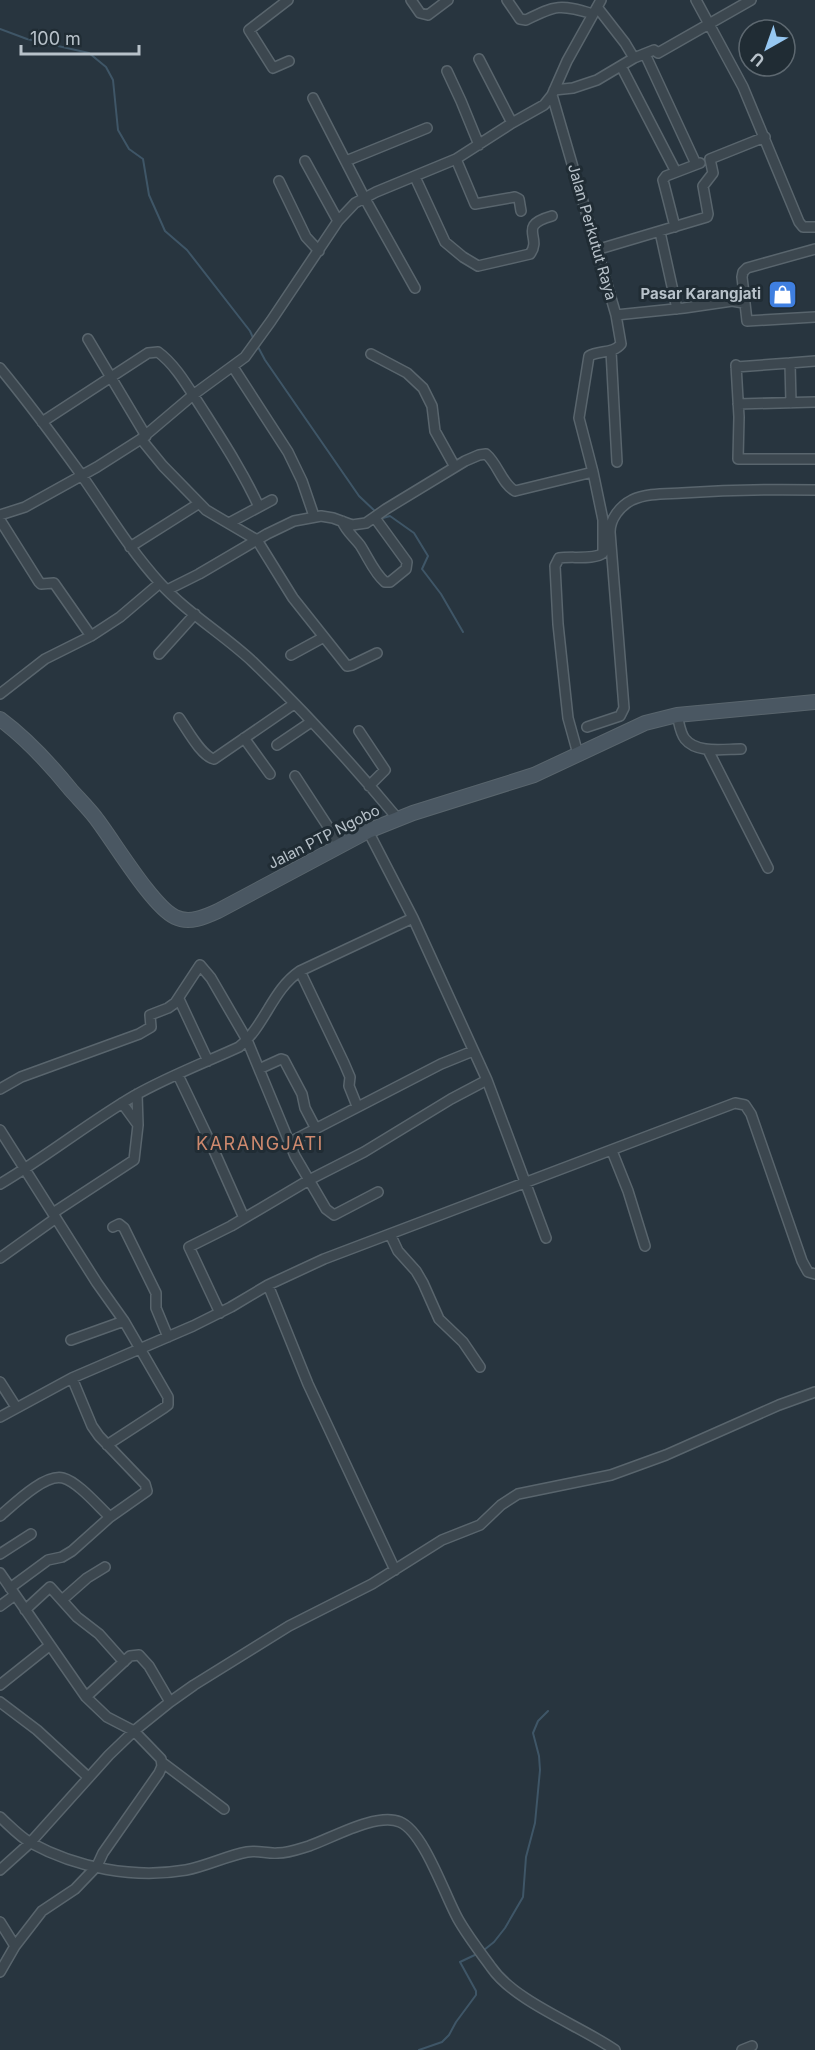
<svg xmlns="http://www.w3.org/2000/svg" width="815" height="2050" viewBox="0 0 815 2050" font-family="Inter,sans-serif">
<rect width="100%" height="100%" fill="#28353f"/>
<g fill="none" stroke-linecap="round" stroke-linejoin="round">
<!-- stream -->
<path stroke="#3f5667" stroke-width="2" d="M0 29 27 39 89 53 106 67 113 80 118 130 129 149 143 159 149 195 165 231 187 250 250 331 254 340
M257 345 265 360 359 496 377 513
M381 517 383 518 390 516 414 533 428 556 422 569 441 594 463 632
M484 1950 494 1942 505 1928 523 1897 526 1857 535 1823 540 1770 539 1756 533 1733 538 1721 548 1711
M419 2050 442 2042 449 2035 456 2022 476 1995V1991L460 1962 479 1953"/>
<defs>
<path id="minor" d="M288 0 249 30 273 68 289 61
M411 0 420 13 428 15 448 0
M507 0 520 19 526 20C556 5 560 4 593 14
M696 0 743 87 799 222 803 227H815
M597 7 625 43 634 58
M645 54 696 164
M479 59 512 123
M621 66 676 172
M447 71 461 101 479 145
M554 90 573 88 597 80 634 58 654 50 658 53 751 0
M552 95 616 315 684 308 732 301 744 303
M313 98 364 197 415 288
M456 159 475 204 515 197 519 199 521 211
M305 161 338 221
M346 161 427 128
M415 177 445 242 463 257 478 266 530 254C543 237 516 226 552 216
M279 181 306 237 319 251
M675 227 663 180 666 176 700 163
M660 232 677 309
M815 249 747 268 743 272 742 277 747 321 815 317
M596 250 707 217 708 214 703 186 713 173 710 159 765 137
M88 339 146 436
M611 351 617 462
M371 354 407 373 423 388 432 406 435 431 455 467
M790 363 815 361
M736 365 739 417 738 459H815
M233 367 288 452 302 481 314 516
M736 367 790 363 791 403
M0 368C28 402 54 437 80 473 106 510 129 549 160 583 187 613 223 634 253 662 304 711 353 765 398 819
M738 404 815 402
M42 422 148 353 158 352C176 365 189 389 201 407 222 440 243 472 259 507
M141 439 163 466 206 510 257 540 293 598 347 666 352 665 377 653
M0 515 25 507 97 467 141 439 193 395 245 357 271 321 338 221 355 203 376 192 456 159 512 123 544 105 552 95 567 61 601 0
M0 520 39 582 41 584 54 583 91 636
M342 521C346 531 354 537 360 545 368 557 374 573 385 582H390L406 569 407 562 375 518
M229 523 272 500
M130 547 198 504
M167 590 199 574 267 534 294 521 321 516 333 518 352 525 366 523 386 509 465 461 479 455 486 454C498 464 502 484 515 491L593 472 579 418 589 356C599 350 613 354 621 344L616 315
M159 654 195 614
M291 655 324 637
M0 694 45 659 91 636 120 617 160 583
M677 715C679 722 680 733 685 739 697 754 724 749 741 749
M179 718C187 729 201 756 214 759L294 704
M587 727 620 716 624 708 610 532C610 519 620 506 632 500 647 493 666 494 682 493 726 490 770 489 815 490
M359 731 385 770 369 786
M244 738 270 774
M277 745 311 722
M708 750 768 868
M578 754 568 718 558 624 555 566 559 558C571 556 595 560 603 553V520L593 472
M295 776 340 845
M368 831 413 918 487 1080 546 1238
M300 971 344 1063 350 1077 349 1086 357 1106
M179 999 208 1061
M259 1069 281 1059 284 1060 302 1094 305 1108 316 1129
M178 1075 212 1146 244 1218
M0 1089 21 1077 139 1034 151 1027 150 1015 168 1008 175 1003 200 965 211 978 247 1040 295 1156 326 1209 334 1215 378 1192
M122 1103 138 1125
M0 1130 97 1283 124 1321 168 1397V1405L164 1408 107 1445
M290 1142 441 1064 473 1051
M612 1151 628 1191 645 1246
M0 1184C46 1157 88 1123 134 1096 167 1077 204 1063 239 1047 265 1026 272 990 300 971L413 918
M53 1213 134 1160 138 1125 137 1094
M113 1227 119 1224 124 1228 156 1293V1308L168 1337
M390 1234 398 1251 416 1271 423 1283 439 1319 463 1342 480 1367
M0 1258 56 1218
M268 1285 308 1384 395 1570
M220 1313 189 1247 231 1226 309 1180 364 1152 451 1099 487 1080
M71 1340 124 1321
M0 1382 16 1407
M0 1417 72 1378 193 1326 231 1307 268 1285 324 1259 735 1103 745 1105 751 1114 802 1261 808 1272 815 1274
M0 1516C13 1505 45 1473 63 1478 78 1482 98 1506 110 1517
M0 1554 31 1534
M0 1573 86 1697 107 1717 134 1731 161 1759 162 1766 159 1773 103 1853 97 1866 75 1889 42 1911 15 1946 0 1972
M10 1588 48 1560 62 1557 72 1551 110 1517 147 1491 145 1484 99 1436 92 1426 72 1378
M62 1600 87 1578 105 1567
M0 1606 15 1595
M25 1610 50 1587 77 1617 99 1634 124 1662
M0 1685 49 1646
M86 1697 130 1656 139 1655 149 1666 170 1702
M0 1702 37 1730 88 1777
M163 1763 224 1809
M0 1817C10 1826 20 1837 31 1843 77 1868 134 1879 186 1870 207 1866 226 1856 247 1852 257 1850 268 1854 278 1853 289 1853 299 1849 309 1846 332 1838 377 1812 400 1822 424 1832 445 1896 458 1919 467 1935 480 1952 491 1967 515 2002 579 2025 615 2050
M0 1870 30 1843 109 1755 134 1731 170 1702 194 1685 289 1626 372 1584 442 1540 480 1525 501 1505 518 1494 611 1475 666 1455 779 1405 815 1392
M0 1922 15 1946
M742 2050 752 2046"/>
<path id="secondary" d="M0 719C27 739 50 764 71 790 79 799 88 808 95 817 113 840 152 906 175 917 189 924 205 917 218 911L368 831 413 813 534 775 645 723 677 715 815 702"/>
</defs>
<!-- minor casing -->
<use href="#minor" stroke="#59656d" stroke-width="12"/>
<!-- secondary casing -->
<use href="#secondary" stroke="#59656d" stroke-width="16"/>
<!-- minor -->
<use href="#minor" stroke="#3c474f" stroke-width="9"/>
<!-- secondary -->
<use href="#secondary" stroke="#4a5762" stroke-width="14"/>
</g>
<!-- icons -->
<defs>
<symbol id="shop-square" viewBox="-11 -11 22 22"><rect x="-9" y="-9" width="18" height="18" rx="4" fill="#3f7fe0" stroke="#202c34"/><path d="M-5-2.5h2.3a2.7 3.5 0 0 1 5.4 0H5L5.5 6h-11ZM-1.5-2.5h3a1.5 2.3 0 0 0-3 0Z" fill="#fff"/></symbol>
</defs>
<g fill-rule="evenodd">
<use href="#shop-square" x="766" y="278" width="33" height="33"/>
</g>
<g text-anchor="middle" stroke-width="6" stroke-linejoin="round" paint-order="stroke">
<!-- street labels -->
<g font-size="15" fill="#b8c2ca" stroke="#202c34">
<text transform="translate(592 232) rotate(74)" y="5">Jalan Perkutut Raya</text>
<text transform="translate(324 837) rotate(-27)" y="5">Jalan PTP Ngobo</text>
</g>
<!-- poi labels -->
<g font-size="15" font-weight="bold" fill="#b8c2ca" stroke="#202c34" text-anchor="end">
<text x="761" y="299">Pasar Karangjati</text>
</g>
<!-- quarter labels -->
<g font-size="18" letter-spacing="1.5" fill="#ce896e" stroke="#202c34">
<text x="260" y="1150">KARANGJATI</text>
</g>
</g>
<!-- north arrow -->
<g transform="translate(767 48) rotate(220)"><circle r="28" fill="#202c34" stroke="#5d6870" stroke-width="1.5"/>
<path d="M0-4.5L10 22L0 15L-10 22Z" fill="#96c7f1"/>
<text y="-9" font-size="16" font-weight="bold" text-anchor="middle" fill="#b8c2ca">U</text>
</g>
<!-- scale -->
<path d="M21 45v9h118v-9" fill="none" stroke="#b8c2ca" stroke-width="3"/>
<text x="30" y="45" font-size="18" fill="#b8c2ca" stroke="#202c34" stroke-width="4.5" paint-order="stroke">100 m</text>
</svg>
